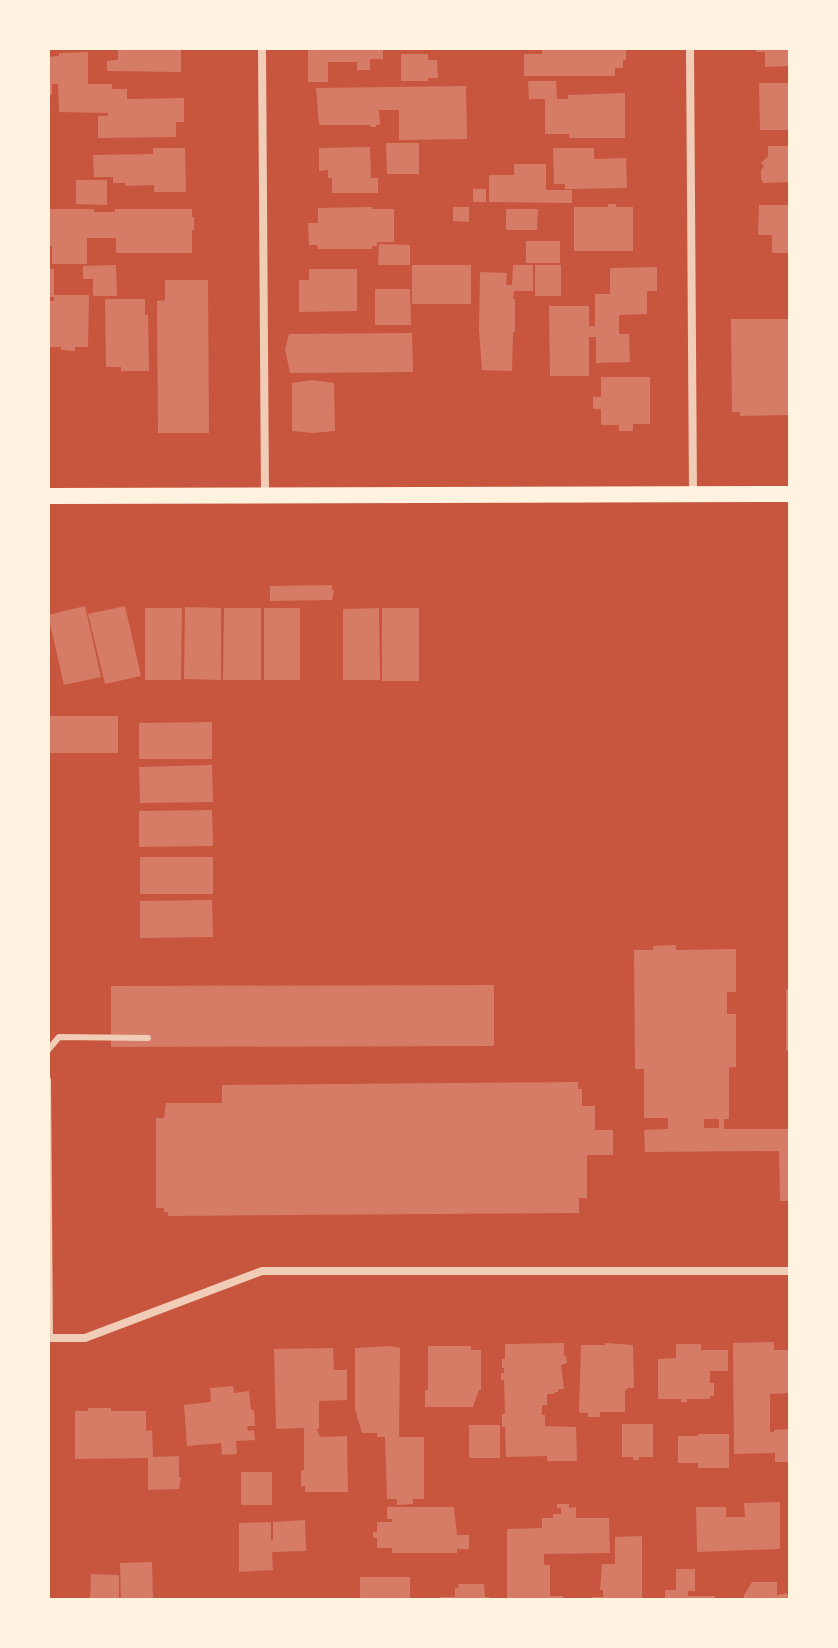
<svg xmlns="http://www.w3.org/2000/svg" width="838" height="1648" viewBox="0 0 838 1648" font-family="Poppins,sans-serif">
<rect width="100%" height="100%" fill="#c8553d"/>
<!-- building -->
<path fill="#d67c66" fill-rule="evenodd" d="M118 48H181V72L107 71V61L118 60Z
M308 48H383V59H370V70H357V62H328V82H308Z
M542 48H626V60H623V68H615V76H524V54H542Z
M756 48H790V66L765 67V52H756Z
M88 52V84H112V89H127V99L184 98V122H176V137L98 138V116H108V113L59 112 58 84H52V95H48V57L59 56V53Z
M401 54H428V60H437L438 78H428V81H401Z
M528 81H556L557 99H568V95L625 93V138H569V134H545V99H529Z
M759 83H790V130H760Z
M466 86 467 139 399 140V110H379L380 125H376V127H370V125H319L316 88Z
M386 143H419V174H387Z
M768 146H790V182L763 183 761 179V170L764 166 761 163 767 157 768 158Z
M370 147 371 178H378V193H332V178H328V170L319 171V148Z
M153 148H185L186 192H154V185L125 186V183H113V177H94L93 155 153 154Z
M553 148H594V159L626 158 627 188 565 189V184H554Z
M514 164H546V190H572V203L489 202V175H514Z
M76 180H107V205L76 204Z
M473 189H486V202H473Z
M608 204H616V207H633V251H574V207H608Z
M759 205H790V253H772V235H758Z
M372 207V209H394V242H377V246H372V249H318L317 245H309L308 223H318V208Z
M453 207H469V222L453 221Z
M48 209H94V212H115V209H192V217H194V230H192V253H116V238H87V264H52V246H48Z
M506 209H538L537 230H506Z
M526 241H560V263H526Z
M379 244 410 245V265H378Z
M116 265 117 296H93V279H83V266Z
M412 265H471V304H412Z
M513 265H533V291H514L513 299H515V332H513L512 371 482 370 479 330 480 272 507 273 506 285H512Z
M535 265H561V296H535Z
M657 267V291H647V314L619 315V334H629L630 362 596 363V337H589V376H550L549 306H589V326H595V294H610V268Z
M48 269H54V295H89L88 347H75V351L61 350V347H48V311H50V301H54V297H48Z
M309 269H357V311L299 312V280H309Z
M165 280H208L209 433H158L157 301 165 300Z
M375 289H410L411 325H375Z
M105 299H145V315H148L149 371H121V367H106Z
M731 319H790V411H788V415L740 416V412H732Z
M412 333 413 372 290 373 285 349 289 334Z
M601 377H650V424H633V431H619V425H601V409H593V397H601Z
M312 380 334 383 335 431 314 433 292 431V383Z
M332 585V590H334L332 600 270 601V586Z
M85 606 101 677 64 685 48 615Z
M125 606 141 676 105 684 88 614Z
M185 607 221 608V680L184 679Z
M145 608H182L181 680H145Z
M224 608H261V680H223Z
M264 608H300V680H264Z
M379 608 380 680H343V609Z
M382 608H419V681H382Z
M48 716H118V753H48Z
M212 722V759H139V723Z
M212 765 213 802 140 803 139 767Z
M212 810 213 846 139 847V811Z
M140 857H213V894H140Z
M212 900 213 937 140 938V901Z
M676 945V950L736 949V992H727V1014H736V1067H729V1119H724V1129H790V1201H780L779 1151 645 1152 644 1130 668 1129V1118H644V1069H635L634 950H653V946ZM704 1119H719V1128H704Z
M494 985V1046L111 1047V986Z
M786 989H790V1051H786Z
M578 1082V1089H582V1106H595V1130H613V1155H587V1198H579V1213L168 1216V1212H164V1208H156V1118H164L166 1103H222V1085Z
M774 1342V1350H790V1393L770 1394V1432H774V1430L790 1429V1462H775V1453L734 1454 733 1343Z
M564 1343V1356H566L567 1363 561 1365 564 1389H558V1392H555V1394H547V1405H542V1415H545V1426L576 1427 577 1461H547V1456L506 1457 505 1427H502V1414H505L504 1380H501V1373H504V1368H502V1359H505V1344Z
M605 1343 633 1345 634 1388H627V1390H625V1412H600V1417H588V1413H580L579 1411 581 1345H605Z
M676 1344H701V1350H728V1371H710V1383H714V1396H710V1399H687V1402H681V1399H658V1359L676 1358Z
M390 1346 400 1348 399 1437H424V1499H413V1504L397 1505V1499H387L385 1437H377V1433H362L355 1409V1348Z
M428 1346H471V1350H481V1390H479L473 1407H425V1390H428Z
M333 1348 334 1370H347V1400L319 1401V1429H317L320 1437 347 1436 348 1492H305V1486H301V1470H304V1428L276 1429 274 1349Z
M233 1386 234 1393 249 1391 251 1410H254L255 1426H247L248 1431 254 1430 255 1440 236 1441 237 1454 222 1455 221 1443 187 1446 184 1405 211 1402 210 1388Z
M88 1408H111V1411H146V1431L152 1430 153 1457 179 1456V1477H181L179 1489 148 1490V1458L75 1459V1411H88Z
M622 1424H653V1457H639V1460H633V1457H622Z
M469 1425H500V1458H469Z
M698 1434H729V1468H698V1463H678V1436H698Z
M241 1472H272V1505H241Z
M780 1502V1549L697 1552 696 1507H726V1517H745L744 1503Z
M557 1504H569V1508L576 1507V1518H609L610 1553 544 1554V1565H550V1596H563L564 1600H507V1529L542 1528V1518H553V1514H561V1508H557Z
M387 1507H454L457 1535H469V1549H457V1553H392V1548H377V1538H373V1532H377V1522H392V1519H387Z
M305 1520 306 1551 272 1552 273 1570 239 1572V1523L271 1522V1541L273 1540V1522Z
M642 1536V1600H592V1597H603V1590H600L602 1564H615V1537Z
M152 1562 153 1600H121L120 1563Z
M676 1569H695V1591H688V1596H715V1600H665V1590H676Z
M91 1574 119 1575V1600H90Z
M360 1577H410V1600H360Z
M752 1582H777V1595L787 1593V1595H790V1600H744V1595Z
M458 1584H484L485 1597H489L490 1600H440V1597H455V1588H459Z"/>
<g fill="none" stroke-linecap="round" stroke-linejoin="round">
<!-- service -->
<path stroke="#f1ccb7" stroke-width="6" d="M48 1050 59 1037 148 1038
M48 1080 50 1338"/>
<!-- minor -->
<path stroke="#f1ccb7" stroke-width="8" d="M262 48 265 495
M690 48 693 494
M48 1338H85L262 1271H790"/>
<!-- secondary -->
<path stroke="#fff3e0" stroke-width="16" d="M48 496 790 494"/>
</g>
<!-- border -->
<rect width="838" height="1648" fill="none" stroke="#fff3e0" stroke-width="100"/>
</svg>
